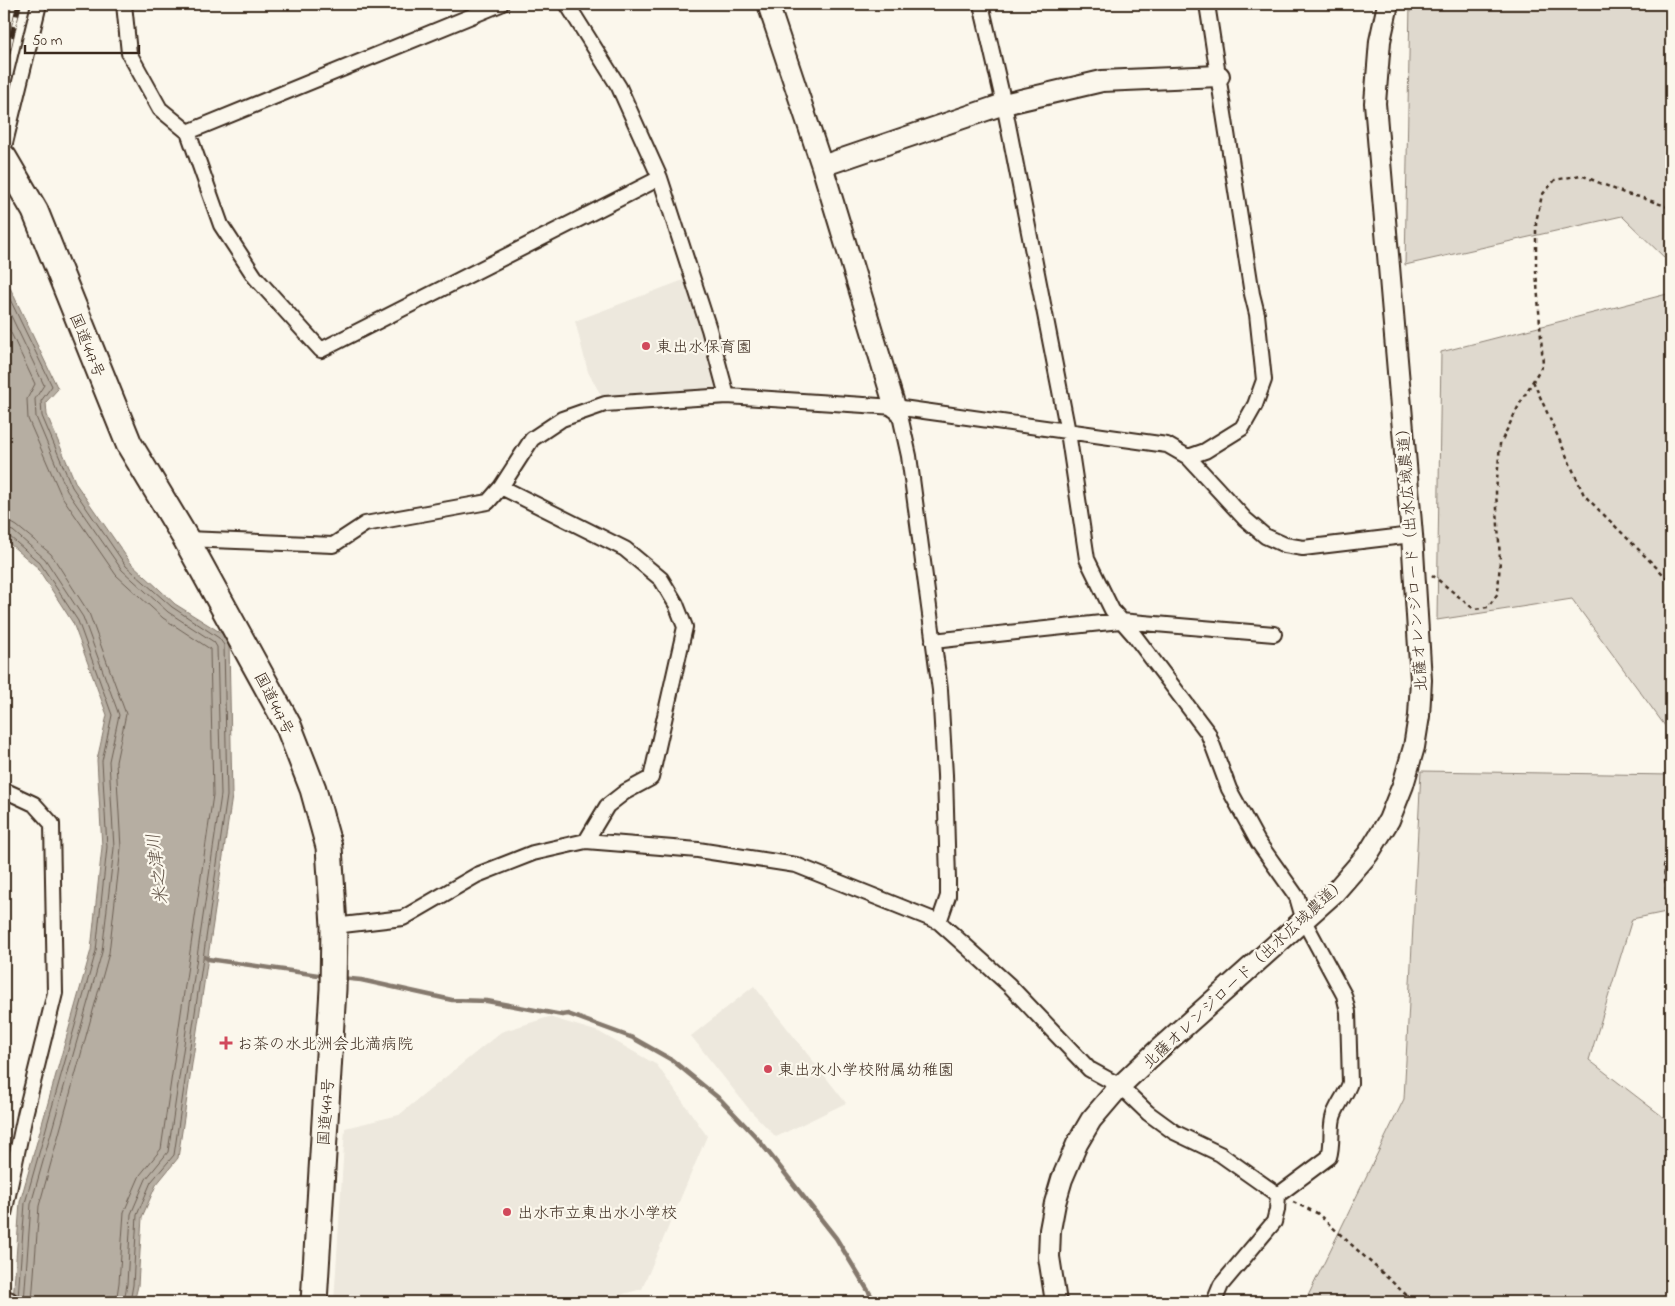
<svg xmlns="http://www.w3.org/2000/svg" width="1675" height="1306" viewBox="0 0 1675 1306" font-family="'Indie Flower','Klee One',sans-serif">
<rect width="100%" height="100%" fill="#fbf7ec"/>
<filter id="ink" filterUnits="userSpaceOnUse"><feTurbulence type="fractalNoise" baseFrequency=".02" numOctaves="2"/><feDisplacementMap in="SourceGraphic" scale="10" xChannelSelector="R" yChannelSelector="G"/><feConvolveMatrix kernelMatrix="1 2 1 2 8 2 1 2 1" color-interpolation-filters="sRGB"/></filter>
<g filter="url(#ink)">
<!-- built -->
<path fill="#ede8dd" d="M689 278 720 388 602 397 588 372 575 321Z
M754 986 846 1103 776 1137 749 1109 691 1036Z
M549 1017 599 1032 657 1065 707 1136 642 1289 593 1302H334L345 1128 399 1115 501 1032Z"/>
<!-- green -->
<path fill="#dfd9ce" stroke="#8d8276" d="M1410 4H1671V264L1622 216 1405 265Z
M1671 293V734L1572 599 1437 620 1441 352Z
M1421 771 1671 775V911L1632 919 1589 1060 1671 1123V1302H1305L1404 1099Z"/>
<!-- water -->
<path fill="#b6aea2" stroke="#85796d" d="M4 275 58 389 46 402 47 415 76 484 130 562 175 604 223 634 229 643 232 796 178 1158 156 1185 142 1217 138 1286 134 1302H13L20 1202 91 950 102 847 97 760 107 715 73 623 37 567 4 539Z"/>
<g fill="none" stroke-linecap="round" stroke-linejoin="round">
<!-- shore -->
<path stroke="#6c5f53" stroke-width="1" d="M4 287 52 386 41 401 42 416 72 487 126 566 172 607 219 638 224 645 227 796 174 1155 151 1182 137 1215 133 1285 130 1302
M4 301 44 385 35 399 36 417 67 491 122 570 168 612 214 642 217 647 221 795 168 1152 146 1179 131 1214 127 1284 124 1302
M4 318 35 384 27 399 28 419 61 495 116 575 163 618 210 649 213 795 161 1149 140 1175 124 1212 119 1283 116 1302
M4 521 10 522 17 526 51 554 89 613 126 714 116 762 121 848 109 953 39 1206 32 1302
M4 529 13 531 45 559 83 617 119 715 109 761 114 848 102 952 31 1204 24 1302
M4 535 9 536 40 563 78 621 112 715 102 761 107 847 96 951 25 1203 18 1298"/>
<!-- stream -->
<path stroke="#85796d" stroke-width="4.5" d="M205 957 208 959 325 976
M340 978 361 980 452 1000 487 1001 562 1015 568 1014 633 1038 672 1060 721 1100 757 1138 836 1238 875 1302"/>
<defs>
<path id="street" d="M124 4 129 53 160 109 188 132 221 225 255 277 321 350 660 178
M567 4 619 87 660 178 709 329 727 396
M981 4 1004 104 1068 432 1087 559 1112 610 1134 635 1208 733 1229 789 1258 842 1297 897 1304 921 1344 995 1348 1012 1350 1083C1346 1095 1335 1108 1333 1118 1330 1131 1333 1144 1329 1157L1278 1195 1277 1210 1274 1222 1221 1285 1214 1302
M188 132 501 4
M4 147 39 4
M895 407 901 420 909 456 940 690 945 775 948 880V896L939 922
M1188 457 1205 451 1242 428 1255 405 1264 380 1257 314 1252 294 1207 4
M501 487 625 549 661 579 676 604 685 627 651 778 625 792 607 806 586 841
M186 539 333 545 365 524 488 502 501 487 532 439 562 419 605 404 727 396 895 407 1167 445 1188 457 1245 519 1265 536 1285 545 1303 548 1412 535
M933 641 1120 621 1274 634
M4 790 34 804 52 824 55 993 25 1115 4 1214
M334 926 403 918 477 875 533 853 586 841 698 850 796 865 939 922 1009 985 1089 1069 1120 1086 1148 1113 1174 1132 1220 1154 1278 1195"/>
<path id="secondary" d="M768 4 822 166 895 407
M822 166 1004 104 1102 81 1219 76
M4 1302H8
M1056 1302 1049 1257 1050 1230 1055 1203 1062 1179 1077 1144 1091 1120 1120 1086 1157 1051 1335 892 1368 854 1389 820 1403 785 1414 747 1419 716 1421 680 1412 535 1375 103 1380 41 1388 4"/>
<path id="highway" d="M4 158 35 211 129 444 186 539 288 725 313 789 329 847 334 926 333 989 314 1302"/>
</defs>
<!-- street casing -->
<use href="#street" stroke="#3b2a1e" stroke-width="18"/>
<!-- secondary casing -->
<use href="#secondary" stroke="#3b2a1e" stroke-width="24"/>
<!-- highway casing -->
<use href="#highway" stroke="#3b2a1e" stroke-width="29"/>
<!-- path -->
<path stroke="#3b2a1e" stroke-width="2.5" stroke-dasharray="4 4" stroke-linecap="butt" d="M1533 381 1584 495 1671 582
M1432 575 1474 609 1488 607 1498 593 1500 559 1496 492 1500 444 1519 405 1543 364 1536 271V222L1542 195 1555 180 1581 175 1626 194 1640 197 1671 208
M1671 644 1669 655 1671 667
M1671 832 1664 867 1667 898 1671 902
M1293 1202 1317 1213 1414 1302"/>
<!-- street -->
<use href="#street" stroke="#fbf7ec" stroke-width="14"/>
<!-- secondary -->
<use href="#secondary" stroke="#fbf7ec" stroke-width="20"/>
<!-- highway -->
<use href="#highway" stroke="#fbf7ec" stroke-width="25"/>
<defs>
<path id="rail" d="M4 26 9 4
M4 69 19 4"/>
</defs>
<!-- rail casing -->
<use href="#rail" stroke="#3b2a1e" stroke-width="5.5"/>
<!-- rail -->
<use href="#rail" stroke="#fbf7ec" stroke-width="4" stroke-dasharray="11" stroke-linecap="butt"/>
</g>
</g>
<!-- markers -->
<g fill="#d1495b" stroke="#fbf7ec" stroke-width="2">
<circle cx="646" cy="346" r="5"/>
<path d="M223.5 1035.5h5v5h5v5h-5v5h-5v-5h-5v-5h5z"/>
<circle cx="768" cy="1069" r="5"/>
<circle cx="507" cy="1212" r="5"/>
</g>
<g text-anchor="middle" stroke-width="4.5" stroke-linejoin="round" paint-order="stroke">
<!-- street labels -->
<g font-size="16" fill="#3b2a1e" stroke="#fbf7ec">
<text transform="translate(88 345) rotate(68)" y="6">国道447号</text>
<text transform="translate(1411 556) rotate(-94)" y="6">北薩オレンジロード（出水広域農道）</text>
<text transform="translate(275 703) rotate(63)" y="6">国道447号</text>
<text transform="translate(1244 972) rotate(-43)" y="6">北薩オレンジロード（出水広域農道）</text>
<text transform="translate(325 1112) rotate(-86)" y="6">国道447号</text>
</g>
<!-- poi labels -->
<g font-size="16" fill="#3b2a1e" stroke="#fbf7ec" text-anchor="start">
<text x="656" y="352">東出水保育園</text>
<text x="237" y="1049">お茶の水北洲会北満病院</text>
<text x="778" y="1075">東出水小学校附属幼稚園</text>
<text x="517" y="1218">出水市立東出水小学校</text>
</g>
<!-- water labels -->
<g font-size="18" font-style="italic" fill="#605246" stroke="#fbf7ec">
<text transform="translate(157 869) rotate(-97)" y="6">米之津川</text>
</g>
</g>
<!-- margin -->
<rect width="1675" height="1306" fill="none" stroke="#fbf7ec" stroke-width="20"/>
<rect x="10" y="10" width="1655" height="1286" fill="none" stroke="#3b2a1e" stroke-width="2" filter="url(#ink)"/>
<!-- scale -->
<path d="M25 45v8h114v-8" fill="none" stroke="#3b2a1e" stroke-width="2.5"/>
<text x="32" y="45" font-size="15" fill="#3b2a1e" stroke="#fbf7ec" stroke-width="4" paint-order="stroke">50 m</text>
</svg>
